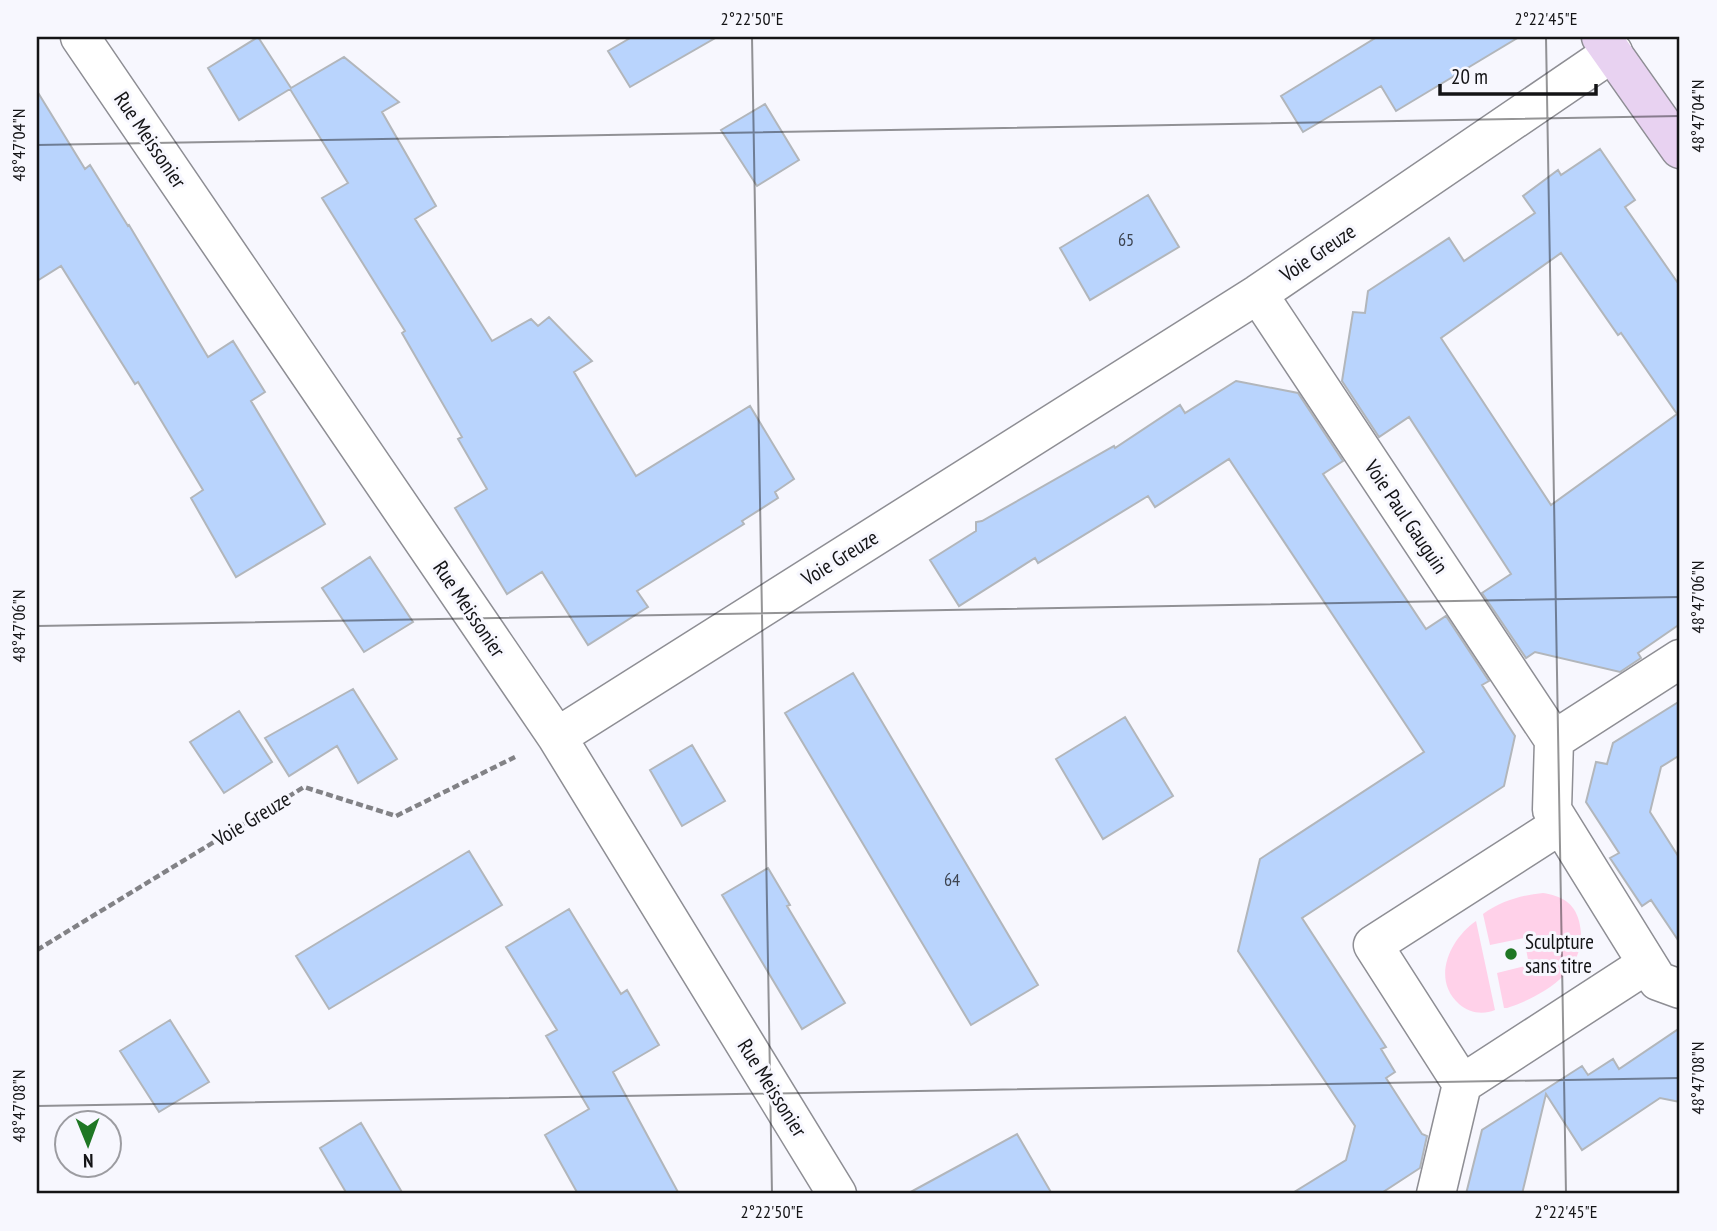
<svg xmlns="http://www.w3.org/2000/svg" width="1717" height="1231" viewBox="0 0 1717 1231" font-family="'PT Sans Narrow',sans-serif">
<rect width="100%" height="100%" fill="#f7f7fe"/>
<!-- green -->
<path fill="#ffd1e9" d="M1543 893C1561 896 1574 902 1579 921 1591 968 1546 995 1507 1008H1504L1497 973 1529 965 1524 938 1490 945 1483 914C1501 901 1521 895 1543 893Z
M1476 921 1495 1010C1483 1015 1469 1013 1459 1004 1431 979 1450 939 1476 921Z"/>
<!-- building -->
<path fill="#b9d4fd" stroke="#b2b6bb" stroke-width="2" fill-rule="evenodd" d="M258 37 291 88 344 57 399 102 382 112 436 206 415 219 492 341 531 319 538 326 549 317 592 361 574 372 636 476 750 406 794 479 775 492 778 498 742 521 744 524 637 591 648 607 588 645 542 572 507 594 455 508 487 489 458 439 462 437 402 333 405 331 322 198 348 183 290 89 239 120 208 68Z
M632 37H717L630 87 608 51Z
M1377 37H1519L1396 111 1381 86 1303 132 1281 96Z
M37 91 85 169 90 165 128 226 129 225 208 357 233 341 265 392 251 401 325 524 236 577 191 498 203 490 138 382 135 384 61 266 37 281Z
M765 104 799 160 757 186 721 130Z
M1600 149 1635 200 1625 207 1680 286V624L1638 653 1641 658 1620 672 1535 652 1526 658 1482 593 1511 574 1409 417 1379 437 1342 381 1353 312 1365 313 1368 291 1449 238 1464 261 1535 213 1523 196 1558 170 1561 175ZM1561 253 1618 335 1621 333 1677 414 1551 505 1441 338Z
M1148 195 1179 247 1090 300 1060 248Z
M1236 381 1298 393 1343 461 1323 474 1426 629 1446 616 1489 681 1482 685 1515 736 1504 786 1302 918 1386 1047 1381 1049 1395 1072 1386 1078 1422 1134 1427 1136 1420 1168 1380 1194H1291L1346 1160 1355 1126 1238 951 1260 859 1424 752 1229 459 1155 507 1148 496 1038 563 1035 558 959 606 930 560 976 531V522L982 521 1114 446 1115 448 1180 405 1185 413Z
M370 557 413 622 364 652 322 588Z
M853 673 1038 985 971 1025 785 713Z
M353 689 397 759 358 783 337 746 289 776 265 738Z
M1680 701V755L1661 767 1650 812 1680 859V943L1651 900 1642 906 1610 858 1619 853 1586 802 1596 762 1607 764 1613 743Z
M239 711 272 762 224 793 190 742Z
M1125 717 1173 796 1103 839 1056 759Z
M692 745 725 801 682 826 650 770Z
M469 851 502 905 329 1009 296 956Z
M768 868 790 905 787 906 845 1003 802 1029 722 895Z
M569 909 621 994 627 990 659 1045 613 1072 679 1194H578L545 1135 589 1109 546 1036 557 1030 506 947Z
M170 1020 209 1082 159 1112 120 1051Z
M1680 1028V1102L1660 1098 1582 1150 1546 1094 1522 1194H1466L1482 1130 1582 1066 1588 1075 1613 1059 1619 1069Z
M361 1123 403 1194H347L320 1148Z
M1017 1134 1052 1194H907Z"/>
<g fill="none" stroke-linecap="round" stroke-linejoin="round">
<defs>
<path id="street" d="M80 37 557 737 837 1194
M1258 294 1554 740 1552 810 1658 981 1680 989
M557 737 1258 294 1613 52
M1554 740 1680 659
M1560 825 1373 945 1462 1084 1647 964
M1436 1194 1462 1084"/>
<path id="secondary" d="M1601 37 1680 149"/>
</defs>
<!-- street casing -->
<use href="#street" stroke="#8e8e94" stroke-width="41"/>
<!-- secondary casing -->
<use href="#secondary" stroke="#8e8e94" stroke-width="41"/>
<!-- path -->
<path stroke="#828286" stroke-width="4.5" stroke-dasharray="7 3.5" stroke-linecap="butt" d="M37 950 304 787 396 816 515 757"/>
<!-- street -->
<use href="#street" stroke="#fff" stroke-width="38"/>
<!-- secondary -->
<use href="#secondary" stroke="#e8d2f1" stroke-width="38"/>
</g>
<!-- ticks -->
<path fill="none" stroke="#141416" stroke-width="2" stroke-opacity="0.45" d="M752 37 772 1194M1546 37 1566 1194M37 145 1680 116M37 626 1680 597M37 1106 1680 1078"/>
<!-- markers -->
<circle fill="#1f7724" stroke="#f7f7fe" stroke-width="2.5" cx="1511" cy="954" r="7"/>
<g text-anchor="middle" stroke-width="6" stroke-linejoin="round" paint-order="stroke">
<!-- number labels -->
<g font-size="18" fill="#3d4450">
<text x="1126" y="246">65</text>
<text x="952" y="886">64</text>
</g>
<!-- street labels -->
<g font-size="21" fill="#141416" stroke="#f7f7fe">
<text transform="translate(150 140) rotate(56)" y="7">Rue Meissonier</text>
<text transform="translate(1318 253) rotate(-34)" y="7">Voie Greuze</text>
<text transform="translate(1406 517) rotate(56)" y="7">Voie Paul Gauguin</text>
<text transform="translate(840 558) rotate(-32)" y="7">Voie Greuze</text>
<text transform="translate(469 609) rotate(56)" y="7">Rue Meissonier</text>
<text transform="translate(252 819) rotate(-31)" y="7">Voie Greuze</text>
<text transform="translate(772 1088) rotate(58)" y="7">Rue Meissonier</text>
</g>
<!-- poi labels -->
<g font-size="21" fill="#141416" stroke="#f7f7fe" text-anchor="start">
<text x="1525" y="949">Sculpture<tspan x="1525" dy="24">sans titre</tspan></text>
</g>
</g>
<!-- border -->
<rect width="1717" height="1231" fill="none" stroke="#f7f7fe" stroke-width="77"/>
<!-- north arrow -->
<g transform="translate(88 1144) rotate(179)"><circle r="33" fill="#f7f7fe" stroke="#9c9ca1" stroke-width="2"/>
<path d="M0-5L12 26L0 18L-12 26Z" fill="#1f7724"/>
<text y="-10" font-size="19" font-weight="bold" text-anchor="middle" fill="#141416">N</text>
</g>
<!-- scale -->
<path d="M1440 84v10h156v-10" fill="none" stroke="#141416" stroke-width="3.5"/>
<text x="1451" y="84" font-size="21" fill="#141416" stroke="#f7f7fe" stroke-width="5" paint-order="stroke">20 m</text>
<rect x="38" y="38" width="1640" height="1154" fill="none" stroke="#141416" stroke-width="2.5"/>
<g font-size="18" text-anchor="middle" fill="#141416">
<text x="752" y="25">2°22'50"E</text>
<text x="1546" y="25">2°22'45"E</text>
<text transform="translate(1698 116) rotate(-90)" y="6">48°47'04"N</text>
<text transform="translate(19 145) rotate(-90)" y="6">48°47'04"N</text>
<text transform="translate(1698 597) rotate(-90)" y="6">48°47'06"N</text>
<text transform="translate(19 626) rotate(-90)" y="6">48°47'06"N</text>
<text transform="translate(1698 1078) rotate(-90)" y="6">48°47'08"N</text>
<text transform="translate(19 1106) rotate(-90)" y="6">48°47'08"N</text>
<text x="772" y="1218">2°22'50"E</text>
<text x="1566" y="1218">2°22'45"E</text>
</g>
</svg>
